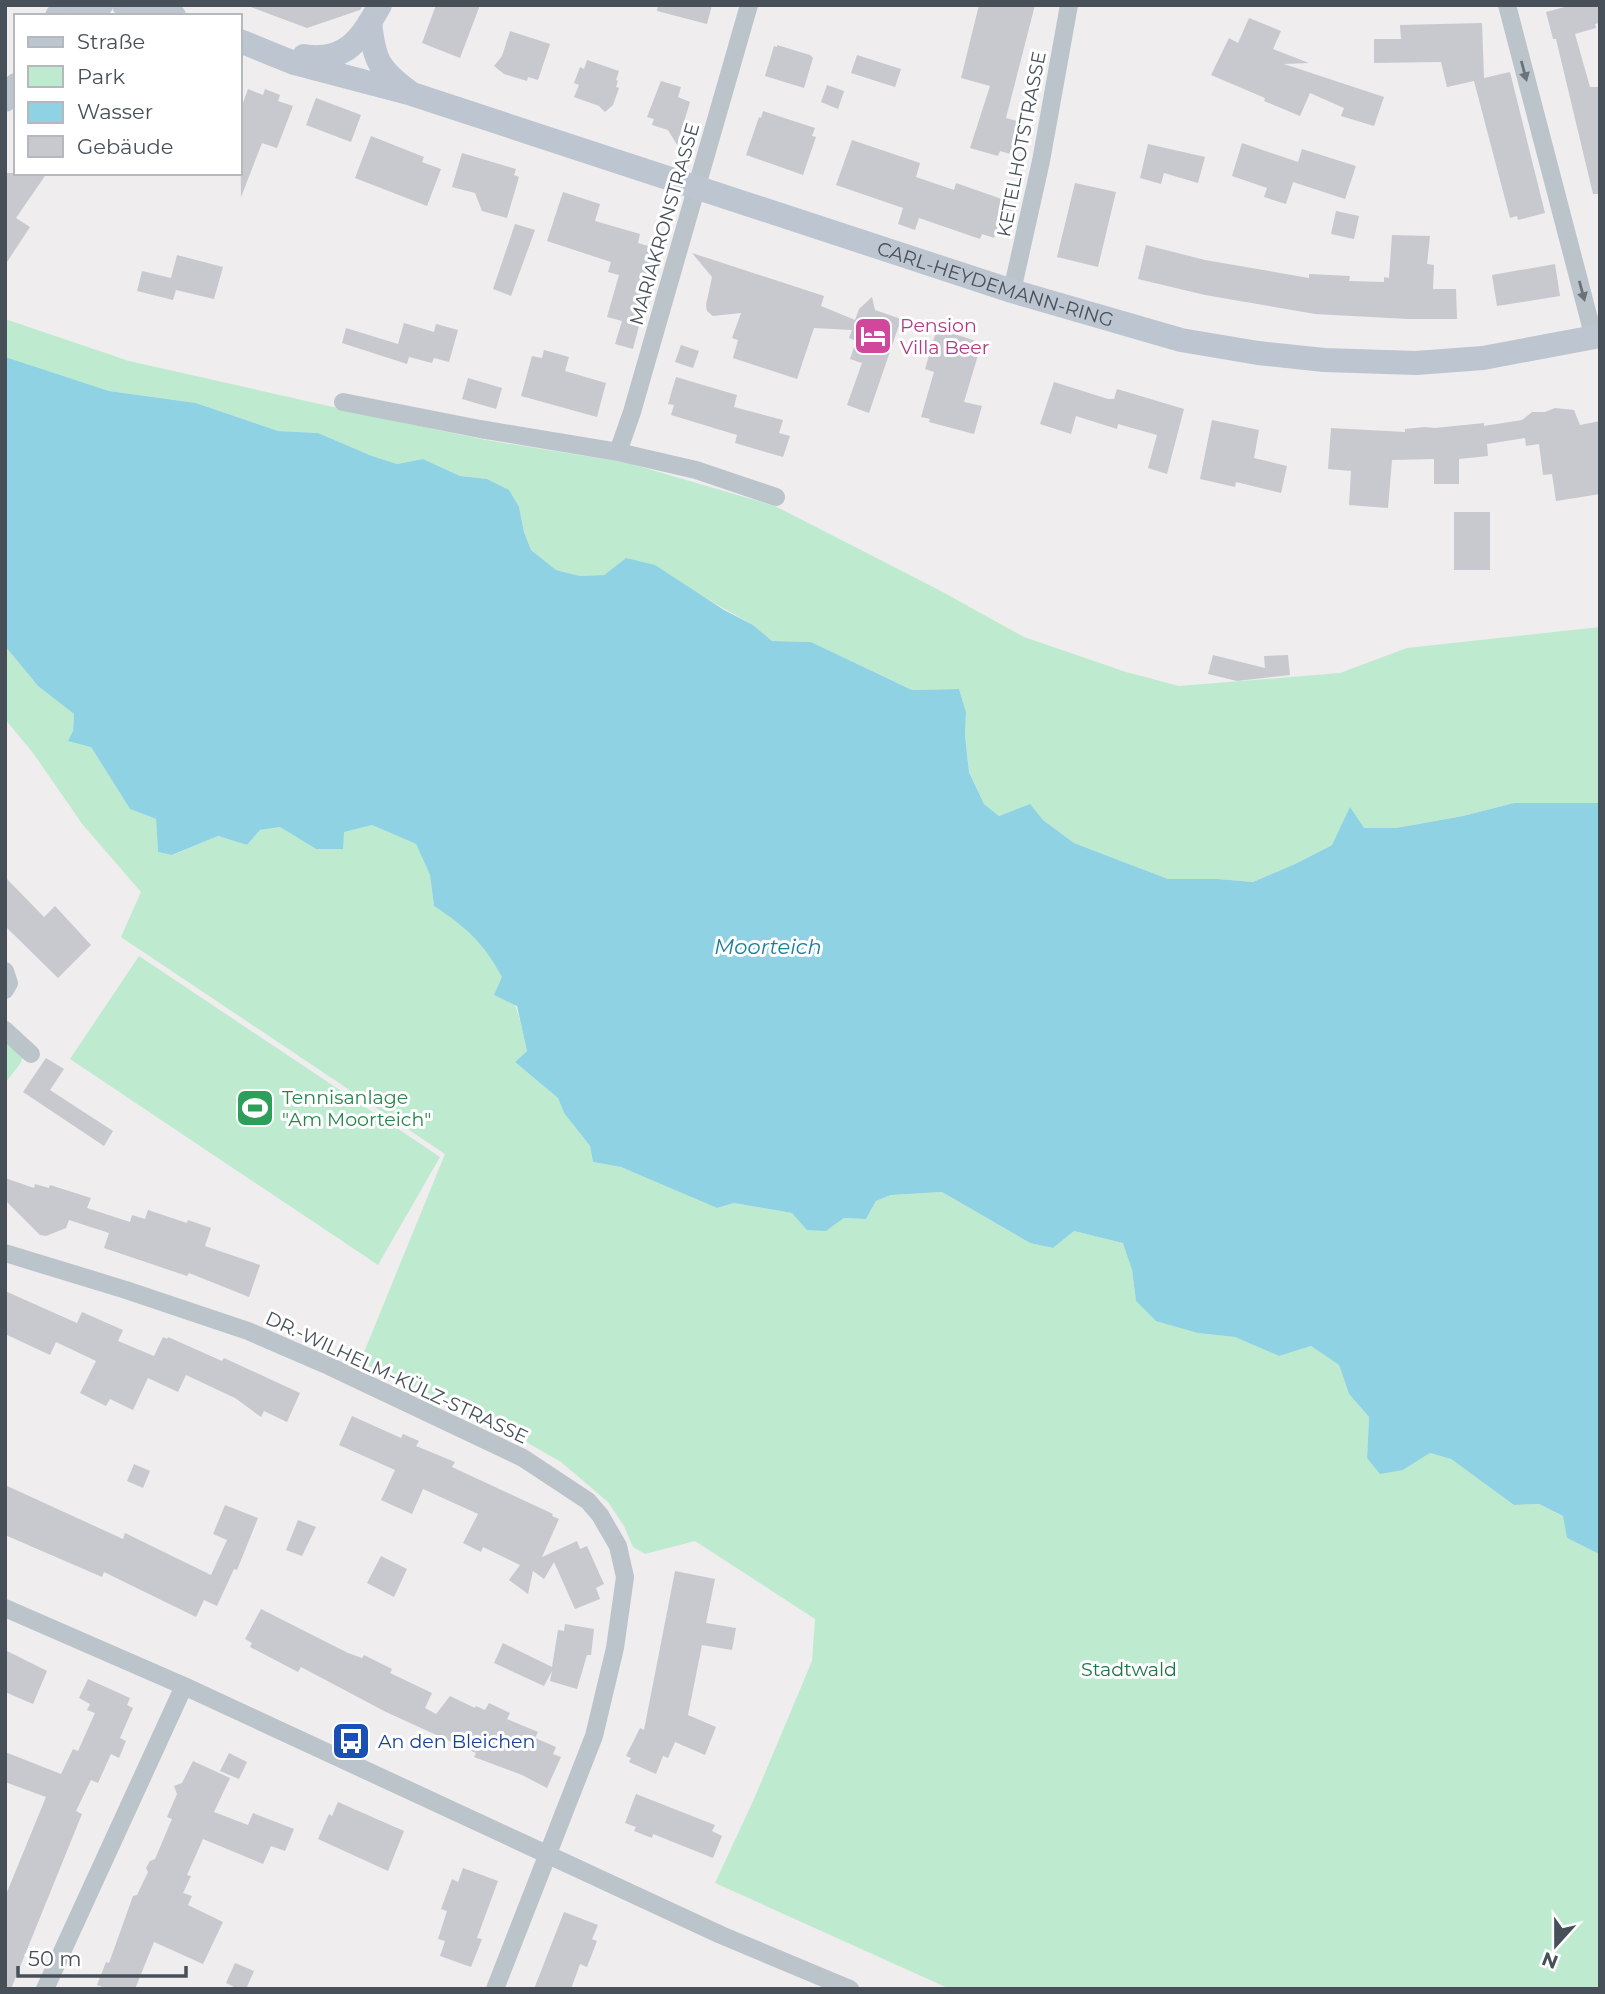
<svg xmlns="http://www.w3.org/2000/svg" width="1605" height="1994" viewBox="0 0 1605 1994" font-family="Montserrat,sans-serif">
<rect width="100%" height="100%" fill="#efeded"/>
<!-- green -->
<path fill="#beebcf" d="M5 319 129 361 400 422 486 440 628 463 775 506 939 590 1024 637 1126 672 1179 686 1340 673 1407 648 1600 627V803H1514L1463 816 1396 828H1364L1295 864 1253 882 1218 879H1168L1074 843 1043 820 1030 805 999 816 984 804 969 771 965 735 966 712 959 689 912 690 811 642 772 641 753 625 695 592 626 558 604 575 580 576 556 570 531 550 524 532 519 507 487 479 460 476 423 459 397 464 372 456 318 433 278 431 196 403 109 391 9 359 5 357Z
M5 646 38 686 74 714 73 731 91 747 130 809 156 819 158 852 173 855 218 836 247 845 260 830 280 827 316 849 343 832 372 825 416 844 430 875 434 906C445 913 457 919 466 927 501 960 519 1006 527 1051L515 1062 558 1098 564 1113 590 1146 593 1162 621 1167 717 1208 734 1203 792 1213 826 1231 844 1218 866 1219 876 1201 891 1195 942 1192 1030 1243 1053 1248 1074 1231 1124 1243 1132 1270 1136 1301 1198 1333 1235 1337 1279 1356 1311 1346 1339 1365 1349 1394 1369 1417 1367 1458 1403 1470 1430 1453 1451 1459 1514 1505 1539 1504 1564 1517 1567 1538 1599 1554 1600 1557V1989H950L715 1883 754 1799 812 1661 815 1619 695 1541 645 1554 633 1547 624 1526 608 1502 561 1462 493 1423 360 1362 445 1154 121 937 141 892 83 825 33 753 5 719Z
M139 956 440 1157 378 1265 70 1059Z
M5 1035 25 1051 20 1064 5 1083Z"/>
<!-- water -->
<path fill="#8ed2e4" d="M5 357 109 391 196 403 278 431 318 433 372 456 397 464 423 459 460 476 487 479 509 490 519 507 524 532 531 550 556 570 580 576 604 575 626 558 655 565 724 610 753 625 772 641 811 642 912 690 959 689 966 712 965 735 969 772 984 804 999 816 1030 804 1043 820 1074 843 1168 879H1218L1253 882 1295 864 1332 845 1350 807 1364 828H1396L1463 816 1514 803H1600V1557L1599 1554 1567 1538 1563 1516 1539 1504 1514 1505 1451 1459 1430 1453 1403 1470 1380 1474 1367 1458 1369 1417 1349 1394 1339 1365 1311 1346 1279 1356 1235 1337 1198 1333 1156 1321 1136 1301 1132 1270 1123 1243 1074 1231 1053 1248 1030 1243 942 1192 891 1195 876 1201 866 1219 844 1218 826 1231 807 1230 792 1213 734 1203 717 1208 621 1167 593 1162 590 1146 564 1113 558 1098 515 1062 527 1051 517 1006 494 995 502 977C483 942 466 927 434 906L430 875 416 844 372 825 344 832 343 849H316L280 827 260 830 247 845 218 836 172 855 158 852 156 819 130 809 91 747 68 741 73 731 74 714 38 686 5 646Z"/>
<!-- building -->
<path fill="#c7c9cf" d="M252 5H363L360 10 307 28 251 7Z
M436 5H480L460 58 422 43Z
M658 5H712L707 24 657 11Z
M979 5H1035L1006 118 1024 123 1014 155 1000 151 998 156 970 148 990 86 961 78Z
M1572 5H1600V23L1595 24 1596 28 1575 34 1590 87H1600V194H1593L1556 39H1553L1546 12Z
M1249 18 1281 31 1273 49 1309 63 1284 64 1384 97 1374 126 1341 116 1344 108 1310 93 1300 116 1264 101 1265 98 1211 75 1229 38 1238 43Z
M1482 23 1484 78 1510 72 1545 213 1518 220 1517 216 1510 218 1474 81 1447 87 1441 62 1374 63V39H1401L1400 25Z
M510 31 550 44 538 80 528 77 527 81 504 74 494 66 502 56Z
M777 45 810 55 813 58 804 88 765 76 774 46 777 47Z
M857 55 901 69 895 87 851 73Z
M587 60 619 71 616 80 618 81 616 87 619 88 613 105 605 112 599 106 574 97 579 85 574 83 580 67 584 69Z
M661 81 681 87 678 97 690 102 677 145 668 130 652 125 654 119 647 117Z
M827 85 844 91 838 109 821 102Z
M248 89 263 95 265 89 280 95 278 101 293 106 277 148 262 143 241 197 240 111Z
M316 98 361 115 351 142 306 125Z
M763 111 815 128 812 136 816 137 803 175 746 155 759 117 761 118Z
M371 136 424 157 422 162 441 169 427 206 355 178Z
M852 140 920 163 916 177 954 190 956 183 1019 205 1012 226 1000 221 994 238 982 234 980 239 919 218 915 230 898 224 903 208 836 185Z
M1242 143 1298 162 1302 149 1356 166 1345 199 1293 182 1286 204 1264 197 1267 188 1232 176Z
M1148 144 1205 157 1198 183 1164 173 1161 184 1140 178Z
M462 153 516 169 514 175 519 177 507 218 482 211 475 193 452 187Z
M5 173H47L16 218 30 227 5 265Z
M1075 183 1116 192 1098 267 1057 257Z
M563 192 600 204 595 221 640 234 638 243 655 248 640 297 641 298 637 312 642 314 633 349 615 344 622 321 607 317 619 275 608 272 611 262 547 241Z
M1336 211 1359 216 1354 239 1331 234Z
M515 224 535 230 511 296 493 289Z
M1392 235 1430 236 1427 264 1434 265 1433 289H1456L1457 319H1408L1315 314 1205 295 1138 279 1146 245 1205 260 1309 278V274L1350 276 1349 281 1384 282V277L1389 278Z
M692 253 824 296 821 306 855 320 859 309 872 297 875 310 901 319 869 413 847 405 862 363 850 359 856 341 849 338 852 330 814 328 797 379 733 358 738 340 732 338 741 313 713 316 707 311 706 305 712 277Z
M177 255 223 267 214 299 176 290 173 300 137 291 142 271 171 278Z
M1555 264 1560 296 1497 306 1492 275Z
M404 323 434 332 436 324 458 330 449 362 434 358 432 363 409 357 407 364 342 343 346 328 398 344Z
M939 329 976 341 972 353 978 355 964 402 982 406 974 434 929 422 930 419 921 417 934 372 925 369 935 335Z
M681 345 699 351 693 368 675 362Z
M544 350 569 357 565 371 606 383 597 417 521 396 532 356 542 358Z
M676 377 737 395 734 407 783 420 779 433 790 436 783 457 735 443 737 435 671 415 674 405 668 404Z
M468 378 502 388 496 409 462 399Z
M1054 382 1108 399H1114L1117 389 1184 409 1167 474 1148 468 1157 435 1118 424 1117 429 1076 416 1071 434 1040 424Z
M1555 408 1574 410 1580 425 1600 421V494L1556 501 1552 474 1543 475 1539 444 1526 446 1525 438 1487 444 1488 456 1459 459V484H1434V459L1392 460 1388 508 1349 505 1351 471 1328 469 1331 428 1405 432V429L1425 427 1435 428 1484 423V426L1522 420 1532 412H1545Z
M1212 420 1259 430 1254 458 1287 466 1281 493 1236 482 1235 487 1200 479Z
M1454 512H1490V570H1454Z
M1213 655 1265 668 1264 656 1288 655 1290 675 1237 681 1208 674Z
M5 877 44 917 55 906 91 945 58 978 5 926Z
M46 1058 64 1069 50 1090 113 1131 104 1146 23 1092Z
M5 1178 34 1188 35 1184 49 1188 50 1185 91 1198 87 1208 130 1222 132 1215 145 1219 148 1210 187 1223 188 1220 211 1228 205 1246 260 1265 249 1297 189 1273 187 1276 104 1248 109 1233 69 1220 66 1228 46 1236 40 1235 5 1200Z
M5 1291 77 1323 82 1312 123 1330 118 1341 154 1356 163 1337 167 1339 168 1337 222 1361 224 1358 300 1393 287 1422 264 1411 261 1417 235 1398 186 1375 178 1392 148 1378 133 1410 110 1399 106 1406 80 1393 96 1361 56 1342 50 1355 5 1334Z
M352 1416 401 1438 403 1434 419 1441 416 1446 455 1462 452 1467 553 1514 552 1516 559 1519 542 1557 577 1541 580 1549 587 1546 604 1584 596 1588 600 1599 575 1609 554 1562 544 1579 533 1571 528 1594 509 1580 520 1565 483 1547 481 1552 463 1543 478 1514 423 1489 412 1514 381 1500 395 1470 339 1445Z
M134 1464 150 1471 143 1488 127 1481Z
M5 1485 123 1539 125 1533 211 1575 227 1540 213 1534 225 1505 258 1518 237 1570 234 1569 217 1606 204 1600 196 1617 104 1572 102 1577 5 1535Z
M298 1520 316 1527 302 1556 286 1550Z
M381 1556 407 1569 394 1597 367 1583Z
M675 1571 715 1579 706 1623 736 1628 732 1650 702 1645 688 1715 716 1727 705 1755 675 1742 668 1758 663 1756 656 1774 629 1762 631 1758 626 1756 640 1728 644 1730Z
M261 1609 348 1653 362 1658 364 1655 392 1669 390 1673 432 1693 425 1708 436 1714 450 1696 475 1708 476 1706 485 1710 489 1703 510 1713 507 1719 538 1732 535 1738 556 1747 553 1754 561 1757 547 1788 522 1775 474 1757 476 1753 386 1712 301 1667 298 1672 250 1647 252 1643 245 1639Z
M565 1624 594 1629 591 1655H587L577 1689 550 1681 552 1671 544 1686 494 1663 503 1643 552 1667 558 1630 564 1631Z
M5 1650 47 1671 33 1704 5 1692Z
M88 1679 130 1698 127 1705 133 1708 120 1738 126 1741 119 1758 111 1754 98 1783 91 1780 76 1811 82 1814 11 1989H5V1897L46 1797 5 1782V1752L61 1774 73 1749 78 1751 95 1713 87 1710 90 1704 79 1698Z
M229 1753 247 1762 239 1779 220 1771Z
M193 1761 230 1778 214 1812 248 1825 253 1813 294 1829 285 1851 271 1846 263 1864 203 1839 187 1875 191 1876 183 1893 192 1896 188 1905 223 1922 203 1964 154 1942 135 1989H108L97 1985 106 1962 109 1963 133 1896 137 1895 148 1872 146 1868 150 1861 155 1859 172 1819 167 1817 177 1794 174 1786 182 1783Z
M636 1794 715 1825 712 1831 722 1836 713 1858 653 1834 652 1838 634 1831 636 1827 625 1823Z
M338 1802 404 1831 388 1871 318 1839 329 1814 332 1816Z
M463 1868 498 1881 477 1938 482 1939 471 1967 440 1956 445 1941 438 1939 447 1911 441 1909 452 1879 458 1882Z
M564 1912 598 1925 592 1939 597 1941 587 1967 580 1964 571 1989H534Z
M235 1963 254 1971 246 1989H238L226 1983Z"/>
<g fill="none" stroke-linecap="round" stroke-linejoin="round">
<!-- minor -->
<path stroke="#bcc4cb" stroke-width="18" d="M1507 5 1594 338
M1012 291 1041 161 1069 5
M343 402 480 429 618 452 696 470 776 497
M618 452 632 412 749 5
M5 971 9 983 5 990
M5 1030 31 1054
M5 1253 126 1290 248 1331 329 1366 523 1458 588 1501 600 1515 618 1546 625 1577 615 1648 594 1736 495 1989
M5 1608 184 1686 721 1935 850 1989
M45 1989 184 1686"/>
<!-- secondary -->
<g stroke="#bcc5d0" stroke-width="24">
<path d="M124 5 174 16"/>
<path d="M57 16 65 5"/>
<path d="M79 16 101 5"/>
<path d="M370 22C374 59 378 69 408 91"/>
<path id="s1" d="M240 41 294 63 412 94 1012 291 1181 340 1258 353 1324 360 1416 363 1483 358 1600 336"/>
<path d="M304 56C346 63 361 39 380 5"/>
<path d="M5 100 16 85"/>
</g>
</g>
<!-- one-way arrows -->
<defs><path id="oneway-solid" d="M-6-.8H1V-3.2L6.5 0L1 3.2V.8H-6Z" transform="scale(1.75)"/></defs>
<g fill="#6a737b">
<use href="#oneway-solid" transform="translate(1524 71) rotate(75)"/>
<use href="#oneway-solid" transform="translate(1582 291) rotate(75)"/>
</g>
<!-- icons -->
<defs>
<symbol id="hotel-square" viewBox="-11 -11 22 22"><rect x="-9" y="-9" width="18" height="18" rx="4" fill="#d1479c" stroke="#fff"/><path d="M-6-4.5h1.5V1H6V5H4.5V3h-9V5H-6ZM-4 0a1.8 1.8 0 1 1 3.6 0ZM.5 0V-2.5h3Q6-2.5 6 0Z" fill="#fff"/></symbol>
<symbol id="stadium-square" viewBox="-11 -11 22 22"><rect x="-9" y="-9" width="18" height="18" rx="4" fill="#2e9e5b" stroke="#fff"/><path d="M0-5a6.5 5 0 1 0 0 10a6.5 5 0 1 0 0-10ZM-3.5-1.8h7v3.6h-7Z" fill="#fff"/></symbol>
<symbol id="bus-square" viewBox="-11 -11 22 22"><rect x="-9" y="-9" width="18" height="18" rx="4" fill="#1a4fb4" stroke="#fff"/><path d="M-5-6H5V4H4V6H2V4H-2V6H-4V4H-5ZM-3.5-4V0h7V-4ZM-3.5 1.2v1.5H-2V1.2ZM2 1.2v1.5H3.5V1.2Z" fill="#fff"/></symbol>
</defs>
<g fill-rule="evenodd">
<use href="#hotel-square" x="851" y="314" width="44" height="44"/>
<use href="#stadium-square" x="233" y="1086" width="44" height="44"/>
<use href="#bus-square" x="329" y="1719" width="44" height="44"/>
</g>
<g text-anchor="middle" stroke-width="6" stroke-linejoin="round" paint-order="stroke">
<!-- street labels -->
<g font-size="19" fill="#475059" stroke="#fff">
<text transform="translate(1021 144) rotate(-79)" y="7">KETELHOTSTRASSE</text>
<text transform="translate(664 224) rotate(-74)" y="7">MARIAKRONSTRASSE</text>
<text dy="7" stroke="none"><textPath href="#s1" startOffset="794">CARL-HEYDEMANN-RING</textPath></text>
<text transform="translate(397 1377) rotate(25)" y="7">DR.-WILHELM-KÜLZ-STRASSE</text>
</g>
<!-- hotel labels -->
<g font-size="19" fill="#b23c85" stroke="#fff" text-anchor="start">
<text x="900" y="332">Pension<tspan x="900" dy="22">Villa Beer</tspan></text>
</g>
<!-- leisure labels -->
<g font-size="19" fill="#27864d" stroke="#fff" text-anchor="start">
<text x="282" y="1104">Tennisanlage<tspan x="282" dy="22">"Am Moorteich"</tspan></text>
</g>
<!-- park labels -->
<g font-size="19" fill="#1d7449" stroke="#fff">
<text x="1129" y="1676">Stadtwald</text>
</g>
<!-- transit labels -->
<g font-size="19" fill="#164399" stroke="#fff" text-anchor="start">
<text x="378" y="1748">An den Bleichen</text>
</g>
<!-- water labels -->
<g font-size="21" font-style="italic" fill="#177f9c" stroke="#fff">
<text x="768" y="954">Moorteich</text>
</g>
</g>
<!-- border -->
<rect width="1605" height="1994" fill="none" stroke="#475059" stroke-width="14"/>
<!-- legend -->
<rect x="14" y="14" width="228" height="161" fill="#ffffff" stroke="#b5b9bd" stroke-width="2"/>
<rect x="28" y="37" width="35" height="10" fill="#bcc5d0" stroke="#b5b9bd" stroke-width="2"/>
<text x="77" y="49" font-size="21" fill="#475059">Straße</text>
<rect x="28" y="66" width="35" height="21" fill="#beebcf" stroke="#b5b9bd" stroke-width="2"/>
<text x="77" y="84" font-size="21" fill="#475059">Park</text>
<rect x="28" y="102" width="35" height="21" fill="#8ed2e4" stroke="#b5b9bd" stroke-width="2"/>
<text x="77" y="119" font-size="21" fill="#475059">Wasser</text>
<rect x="28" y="136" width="35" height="21" fill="#c7c9cf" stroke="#b5b9bd" stroke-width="2"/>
<text x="77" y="154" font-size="21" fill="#475059">Gebäude</text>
<!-- north arrow -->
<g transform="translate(1556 1945) rotate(201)" stroke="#ffffff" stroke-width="5" paint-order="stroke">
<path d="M0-5L12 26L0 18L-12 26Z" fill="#475059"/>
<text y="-10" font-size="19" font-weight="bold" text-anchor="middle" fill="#475059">N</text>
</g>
<!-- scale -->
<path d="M18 1966v10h168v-10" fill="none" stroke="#475059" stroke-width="3.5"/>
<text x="28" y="1966" font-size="21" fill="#475059" stroke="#ffffff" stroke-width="5" paint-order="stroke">50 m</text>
</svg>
